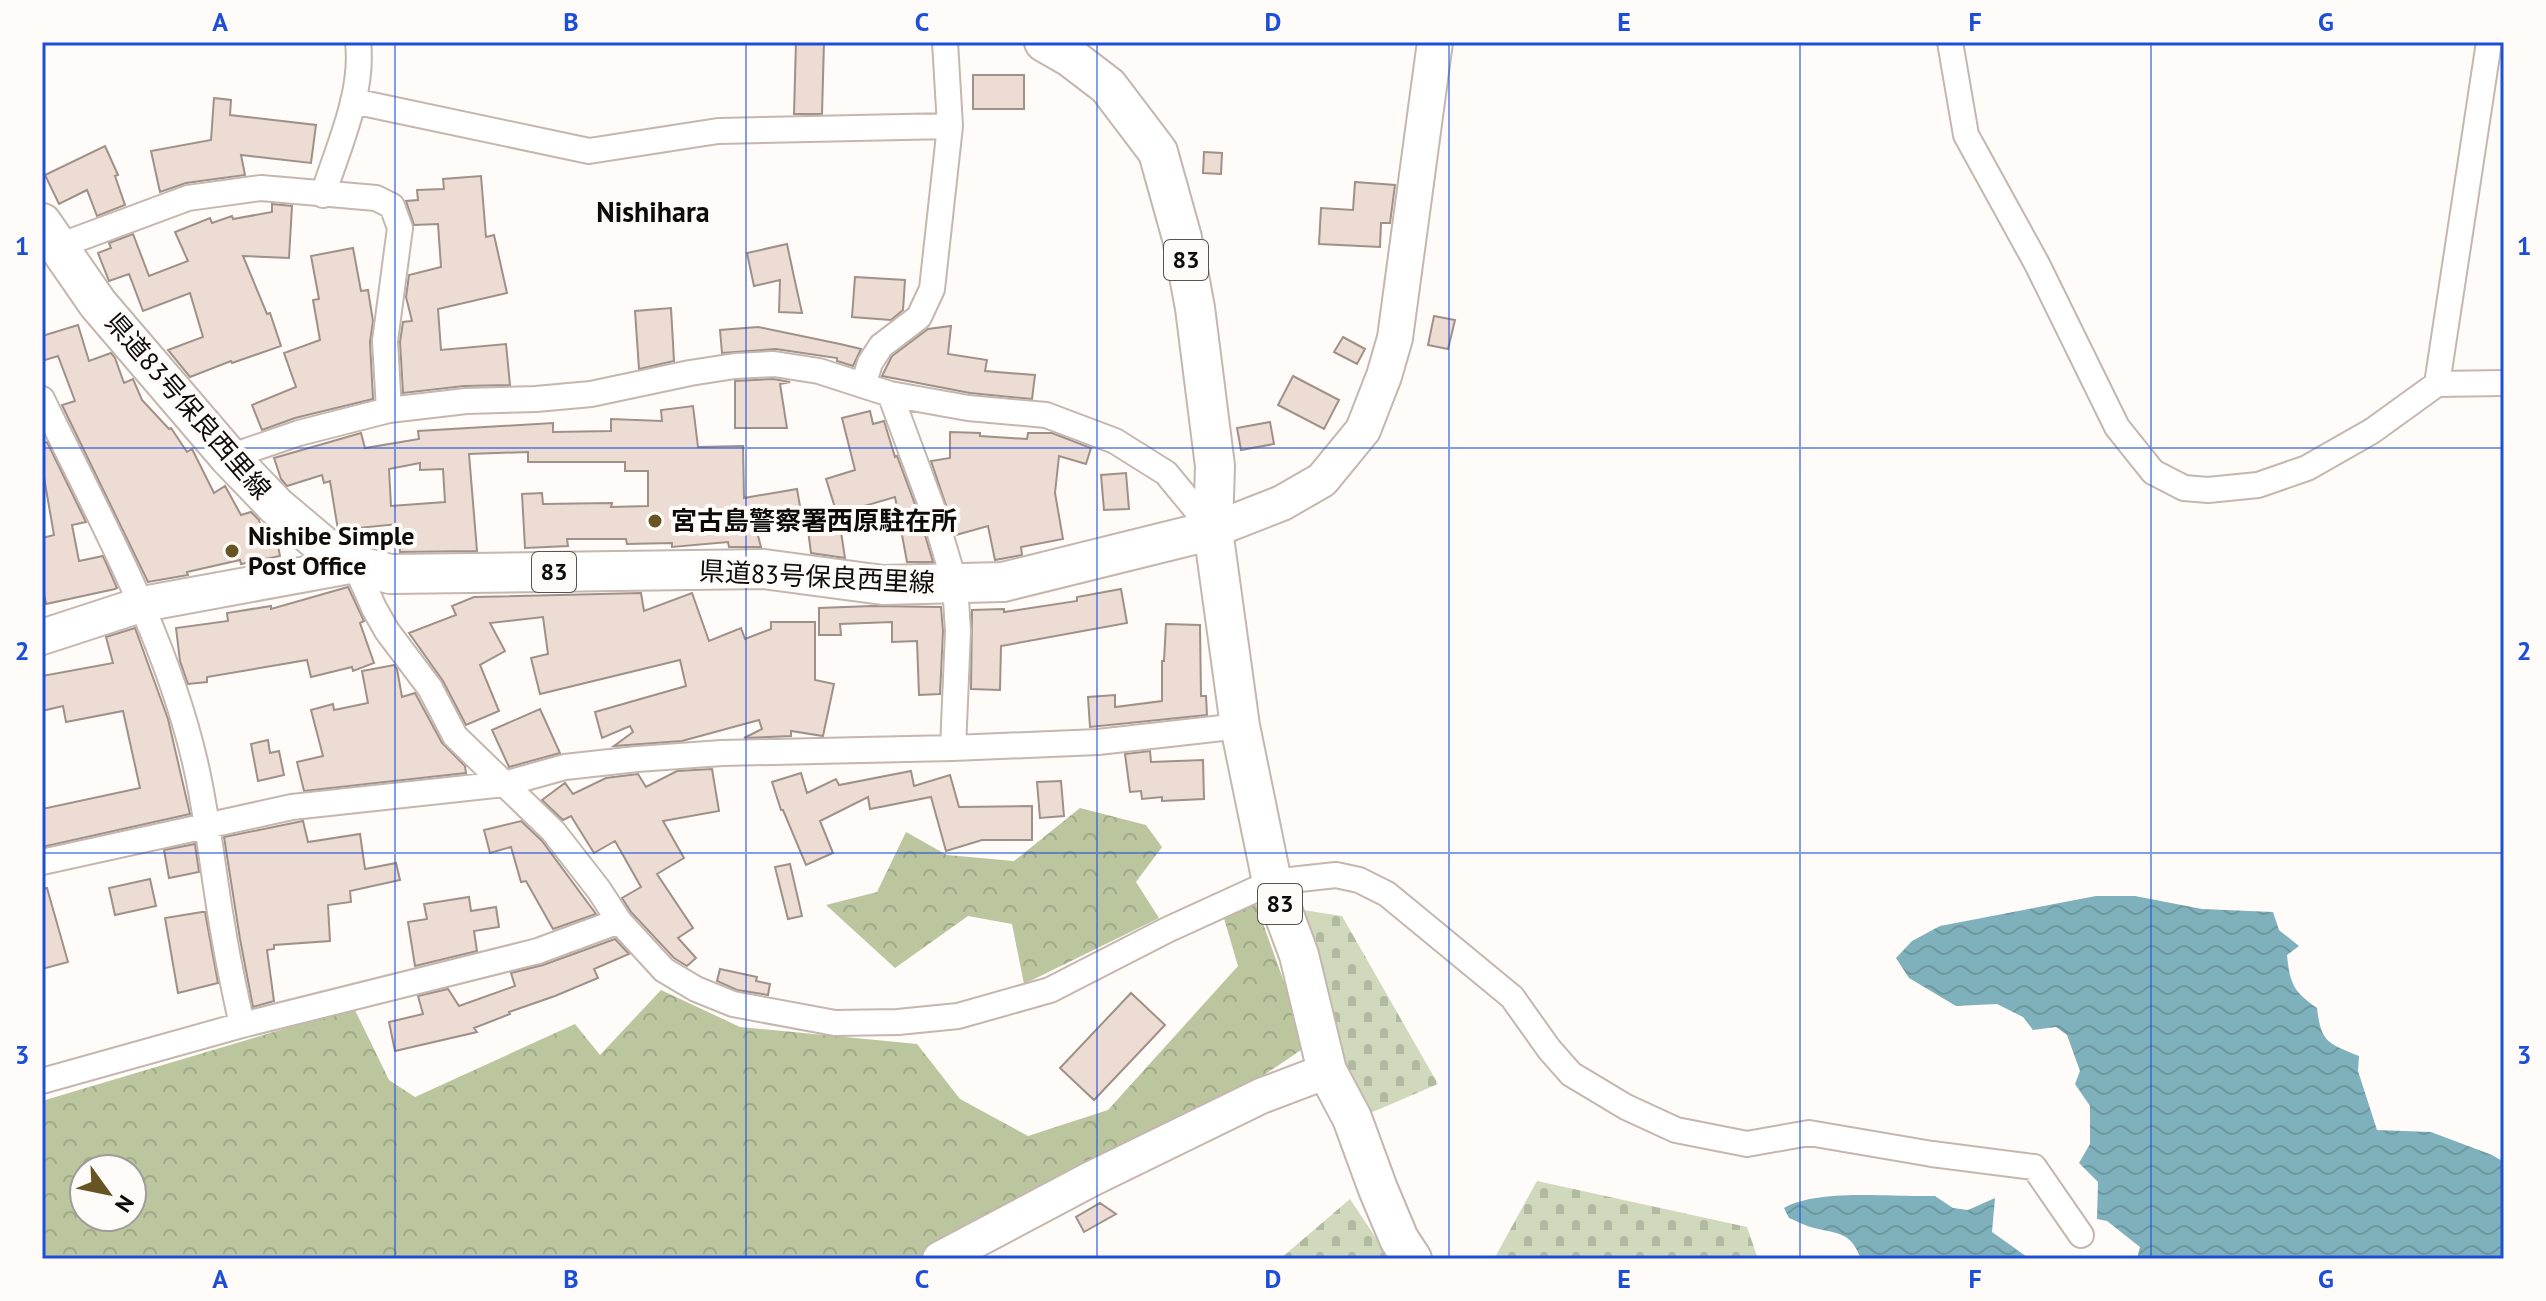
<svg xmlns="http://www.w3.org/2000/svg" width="2546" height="1301" viewBox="0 0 2546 1301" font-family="'PT Sans','Noto Sans JP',sans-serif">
<defs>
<pattern id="forest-crowns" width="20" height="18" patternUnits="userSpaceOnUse" patternTransform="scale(2)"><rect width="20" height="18" fill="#bbc69f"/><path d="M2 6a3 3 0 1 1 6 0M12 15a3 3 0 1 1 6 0" fill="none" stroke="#a0a987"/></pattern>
<pattern id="cemetery-stones" width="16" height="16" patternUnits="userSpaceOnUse" patternTransform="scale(2)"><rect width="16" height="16" fill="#d1d9bd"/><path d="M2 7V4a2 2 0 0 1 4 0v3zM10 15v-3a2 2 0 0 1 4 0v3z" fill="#b2b9a1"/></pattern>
<pattern id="water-waves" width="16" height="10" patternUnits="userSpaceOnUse" patternTransform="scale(2)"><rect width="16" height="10" fill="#7eb1bb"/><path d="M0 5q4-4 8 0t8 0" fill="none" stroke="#6c979f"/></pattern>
</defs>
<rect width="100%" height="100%" fill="#fefbf9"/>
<!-- forest -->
<path fill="url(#forest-crowns)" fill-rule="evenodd" d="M1080 808 1146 825 1162 847 1136 882 1159 918 1024 984 1012 924 968 916 895 968 826 905 877 892 906 832 947 855 1014 861Z
M1256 904 1307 1046 1215 1108 923 1259H42V1101L354 1008 389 1080 415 1097 575 1024 600 1055 661 990 740 1027 917 1044 960 1099 1028 1136 1108 1110 1238 966 1223 915ZM84 1169H132V1217H84Z"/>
<!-- cemetery -->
<path fill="url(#cemetery-stones)" d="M1303 910 1342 916 1438 1084 1368 1114 1333 1040Z
M1537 1181 1747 1227 1758 1259H1494Z
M1350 1199 1390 1259H1280Z"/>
<!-- water -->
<path fill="url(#water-waves)" d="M2096 896H2135L2202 909 2273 912 2279 930 2299 946 2287 955C2290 984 2293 991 2317 1008 2321 1043 2328 1043 2359 1056L2358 1071 2377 1130 2431 1132 2492 1155 2504 1162V1259H2137L2140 1247 2107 1221 2097 1219 2098 1182 2079 1163 2090 1144V1106L2075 1084 2080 1071 2067 1035 2056 1027 2033 1030 2023 1017 1997 1004 1956 1006 1909 978 1896 958 1912 941 1940 926Z
M1919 1196H1935L1953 1208 1968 1210 1995 1198 1992 1232 2030 1259H1861C1851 1232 1839 1234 1814 1228 1805 1226 1797 1221 1789 1218L1784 1208C1815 1190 1882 1196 1919 1196Z"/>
<!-- building -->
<path fill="#ecdcd4" stroke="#9f9088" stroke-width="2" fill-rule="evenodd" d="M796 42H824L822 114H794Z
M973 75H1024V109H973Z
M214 98 231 100 230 115 316 125 311 163 241 155 245 175 186 183 160 192 151 151 211 140Z
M105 146 118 175 115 176 125 205 97 216 87 190 59 204 45 175Z
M1204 152 1222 153 1221 174 1203 173Z
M481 176 486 237 494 235 507 293 438 309 441 350 506 344 510 385 464 386 403 393 400 342 403 322 412 321 406 297 409 275 441 267 438 224 414 225 406 201 418 200 417 190 444 189 443 179Z
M1355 182 1395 185 1390 223H1381L1380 247 1319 244 1321 208 1353 210Z
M272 204 292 206 289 258 243 256 267 314 270 313 281 346 232 363 231 361 190 377 168 350 203 337 190 293 143 311 129 274 109 281 98 253 111 248 109 243 133 234 149 276 188 261 175 232 210 218 212 223 232 216 233 219 272 212Z
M787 244 794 277 802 313 779 312 780 280 754 286 747 253Z
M353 248 361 291 368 290 373 321 370 342 373 399 295 418 262 430 252 405 296 387 284 353 320 340 313 300 319 299 311 256Z
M855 277 905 280 903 310 891 320 852 317Z
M671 308 674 361 639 369 635 311Z
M1434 316 1455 320 1448 349 1428 345Z
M78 325 89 361 111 353 115 358 124 383 133 379 142 400 169 429 171 428 187 452 192 449 214 493 225 486 241 515 251 512 259 520 264 538 276 535 280 556 241 564 240 560 187 572 188 575 148 582 62 405 75 401 58 356 42 361V336Z
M951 326 948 354 987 360 985 371 1035 375 1032 399 970 393 882 376 892 356 928 329Z
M758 327 840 344 861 349 853 366 837 361V358L776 349 722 353 720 330Z
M1343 337 1365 349 1357 364 1334 352Z
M1293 376 1339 400 1324 429 1278 405Z
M773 379 790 382 780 384 787 428H735V381Z
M693 406 698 447 743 446 744 498 797 489 803 524 757 532 761 547H729L728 542 672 547V543L627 544 626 539H567L568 546 525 548 522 494 542 493 543 504 612 503 611 507 648 506V471H625V462H528V452L469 454 477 551 400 552 398 524 338 530 330 481 324 483 322 475 287 486 281 479 274 458 361 433 365 448 419 439 418 431 553 423V432L611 431V419L662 421 661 410ZM420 463V470L443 469 445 502 391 506 389 469Z
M870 411 873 424 884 421 895 457 897 456 919 515 933 562H907L895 497 837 514 826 479 855 470 842 418Z
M1270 422 1274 444 1241 450 1237 428Z
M950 432 980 433V436L1027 439 1028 433H1052L1091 448 1086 464 1059 456 1055 493 1063 539 1021 547 1022 555 995 560 988 526 956 535 931 461 950 458Z
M47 442 86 522 72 525 79 561 103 556 117 588 115 589 46 604 42 584V538L54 535 42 466V444Z
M1126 473 1129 509 1104 510 1101 475Z
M840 525 845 558 811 553 808 530Z
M348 587 364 621 360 623 374 663 353 671 352 667 311 677 307 660 207 677V682L188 684 180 661 176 628 228 621 227 613 271 606V609Z
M1121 589 1127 623 1001 646 1000 690 971 689 972 610 1004 609V612L1077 601V597Z
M641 593 644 611 692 593 709 641 741 628 745 639 771 629V622H815V680L834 684 823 736 791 731V736L744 738 762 729 759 720 682 741 614 746 633 732 630 726 602 738 595 712 686 686 680 660 540 694 531 658 548 654 543 617 490 623 505 651 480 665 499 711 466 725 443 681 409 633 456 615 452 606 474 597Z
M872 606 941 607 943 631 940 694 919 695 917 641 892 642V622L840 624 841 635H819V608Z
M1166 624 1200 625 1201 696H1206L1207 715 1090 727 1088 697 1115 695V707L1162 701V661H1164Z
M135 628 168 719 190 814 42 847V809L140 788 123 711 66 722 63 706 42 711V676L113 663 106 637Z
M394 665 397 669 402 697 415 693 442 743 465 766 466 773 304 791 297 762 323 756 311 710 333 704 334 710 368 703 362 671Z
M540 709 560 753 509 767 492 730Z
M268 740 270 753 279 751 284 775 258 781 251 744Z
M1150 751 1151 762 1203 760 1204 799 1162 801V797L1142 799 1141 791 1130 792 1125 754Z
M712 769 719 811 663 821 684 858 657 874 693 928 678 938 696 958 687 966 674 958 631 912 622 898 641 887 615 841 594 853 571 816 563 820 542 800 565 783 573 794 606 778 638 774 646 787 677 771Z
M911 771 914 786 950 775 959 807 1032 806V840H982L946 851 931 797 870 809 868 797 820 821 833 853 806 865 783 810H781L772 782 801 773 807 793 836 779 839 785Z
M1061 781 1064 816 1040 818 1037 782Z
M303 821 308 842 360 834 365 869 396 863 400 880 350 891 351 902 328 905 330 941 274 945V949L267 950 274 1001 253 1007 240 939 224 837Z
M521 821 542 841 596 914 553 929 526 881 521 882 511 847 490 853 484 830Z
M195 844 199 872 169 878 164 850Z
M790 864 802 916 788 919 775 867Z
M150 879 156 906 115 915 109 888Z
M47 888 68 962 42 969V889Z
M469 897 471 911 496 907 499 927 474 931 477 951 415 966 408 922 427 919 424 904Z
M202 912H205L218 983 178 993 165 918Z
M615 939 629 954 594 969 598 978 555 996 509 1012 510 1014 474 1028 477 1032 395 1051 389 1022 423 1014 418 996 448 989 459 1006 515 986 511 973 543 965Z
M720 969 757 977 756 981 770 984 768 995 737 990 717 981Z
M1131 993 1165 1025 1094 1100 1060 1068Z
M1100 1203 1116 1214 1084 1232 1076 1217Z"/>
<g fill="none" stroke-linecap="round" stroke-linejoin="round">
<defs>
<path id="street" d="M1950 42 1966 135 2037 264 2117 427 2153 472 2184 488 2208 490 2258 485 2307 468 2372 431 2437 384 2504 383
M353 101 589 151 718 131 950 126
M323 195C338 147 364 93 358 42
M48 250 188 198 261 188 376 198 392 206 400 228 385 341 389 410
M2437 384 2489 42
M863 385 870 363 881 346 919 317 932 289 950 126 945 42
M890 394 933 510 955 584 958 631 953 748
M42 399C99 517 165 633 195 762 208 817 213 874 223 930 228 962 235 993 242 1025
M229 457 299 433 389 410 466 401 536 399 591 394 690 373 735 366 774 364 819 371 890 394 968 408 1046 415 1115 441 1166 473 1213 530
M355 565 374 608 387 631 430 688 455 736 553 831 599 890 619 921 664 970 696 989 733 1004 835 1023 898 1022 958 1016 1050 990 1167 930 1272 882 1336 875 1359 880 1387 894 1512 997 1549 1049 1571 1074 1626 1107 1676 1130 1747 1144 1809 1133 1932 1154 2034 1167 2081 1235
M42 862 292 807 504 784 565 767 637 759 722 753 953 748 1098 742 1240 726
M42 1081 242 1025 538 951 619 921"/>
<path id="secondary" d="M1213 530 1282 503 1322 480 1363 430 1384 376 1395 338 1435 42
M42 637 143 604 355 565
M940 1259 1091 1179 1261 1096 1327 1071"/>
<path id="primary" d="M1044 42 1070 57 1108 86 1158 152 1182 238 1195 308 1215 466 1213 530 1240 726 1272 882 1299 955 1327 1071 1352 1118 1378 1189 1399 1239 1412 1259
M42 223 98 304 229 457 276 506 327 549 355 565 390 574 764 569 883 585 1003 582 1213 530"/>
</defs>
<!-- street casing -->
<use href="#street" stroke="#c5b6ae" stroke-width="28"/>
<!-- secondary casing -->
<use href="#secondary" stroke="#c5b6ae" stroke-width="38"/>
<!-- primary casing -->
<use href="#primary" stroke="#c5b6ae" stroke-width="42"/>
<!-- street -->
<use href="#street" stroke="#fff" stroke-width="24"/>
<!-- secondary -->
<use href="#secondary" stroke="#fff" stroke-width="34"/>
<!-- primary -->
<use href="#primary" stroke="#fff" stroke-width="38"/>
</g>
<!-- grid -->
<path fill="none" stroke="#1d4ed8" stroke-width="2" stroke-opacity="0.55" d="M395 42V1259M746 42V1259M1097 42V1259M1449 42V1259M1800 42V1259M2151 42V1259M42 448H2504M42 853H2504"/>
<!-- markers -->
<g fill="#652" stroke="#fefbf9" stroke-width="3">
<circle cx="655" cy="521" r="8"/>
<circle cx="232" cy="551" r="8"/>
</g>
<g text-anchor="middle" stroke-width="8" stroke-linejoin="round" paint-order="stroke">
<!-- shield labels -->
<g fill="#fefbf9" stroke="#575350" stroke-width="2">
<rect x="1164" y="240" width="44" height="40" rx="6"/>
<rect x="532" y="552" width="44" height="40" rx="6"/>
<rect x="1258" y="884" width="44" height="40" rx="6"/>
</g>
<g font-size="24" font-weight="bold" fill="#100b08">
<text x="1186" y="268">83</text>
<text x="554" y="580">83</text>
<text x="1280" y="912">83</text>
</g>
<!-- street labels -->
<g font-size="26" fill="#100b08" stroke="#fefbf9">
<text transform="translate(188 406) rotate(49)" y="9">県道83号保良西里線</text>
<text transform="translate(817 577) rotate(3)" y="9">県道83号保良西里線</text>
</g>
<!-- poi labels -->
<g font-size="26" font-weight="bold" fill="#100b08" stroke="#fefbf9" text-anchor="start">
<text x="671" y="530">宮古島警察署西原駐在所</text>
<text x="248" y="545">Nishibe Simple<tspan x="248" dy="30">Post Office</tspan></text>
</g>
<!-- neighbourhood labels -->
<g font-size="28" font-weight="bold" fill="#100b08" stroke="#fefbf9">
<text x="653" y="222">Nishihara</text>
</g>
</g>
<!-- border -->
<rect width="2546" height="1301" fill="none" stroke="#fefbf9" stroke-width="88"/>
<!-- north arrow -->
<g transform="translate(108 1193) rotate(123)"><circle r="38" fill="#fefbf9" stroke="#9f9b99" stroke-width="2"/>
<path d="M0-6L14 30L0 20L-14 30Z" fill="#665522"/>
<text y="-12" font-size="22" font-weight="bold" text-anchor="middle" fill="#100b08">N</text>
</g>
<rect x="44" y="44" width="2458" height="1213" fill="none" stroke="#1d4ed8" stroke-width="3"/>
<g font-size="26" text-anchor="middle" font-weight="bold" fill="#1d4ed8">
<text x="220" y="31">A</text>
<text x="571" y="31">B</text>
<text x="922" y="31">C</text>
<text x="1273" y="31">D</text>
<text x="1624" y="31">E</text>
<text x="1975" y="31">F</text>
<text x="2326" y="31">G</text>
<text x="22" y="255">1</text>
<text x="2524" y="255">1</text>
<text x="22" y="660">2</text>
<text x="2524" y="660">2</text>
<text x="22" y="1064">3</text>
<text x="2524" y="1064">3</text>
<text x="220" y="1288">A</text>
<text x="571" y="1288">B</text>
<text x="922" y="1288">C</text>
<text x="1273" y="1288">D</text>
<text x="1624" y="1288">E</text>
<text x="1975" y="1288">F</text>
<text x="2326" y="1288">G</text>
</g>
</svg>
